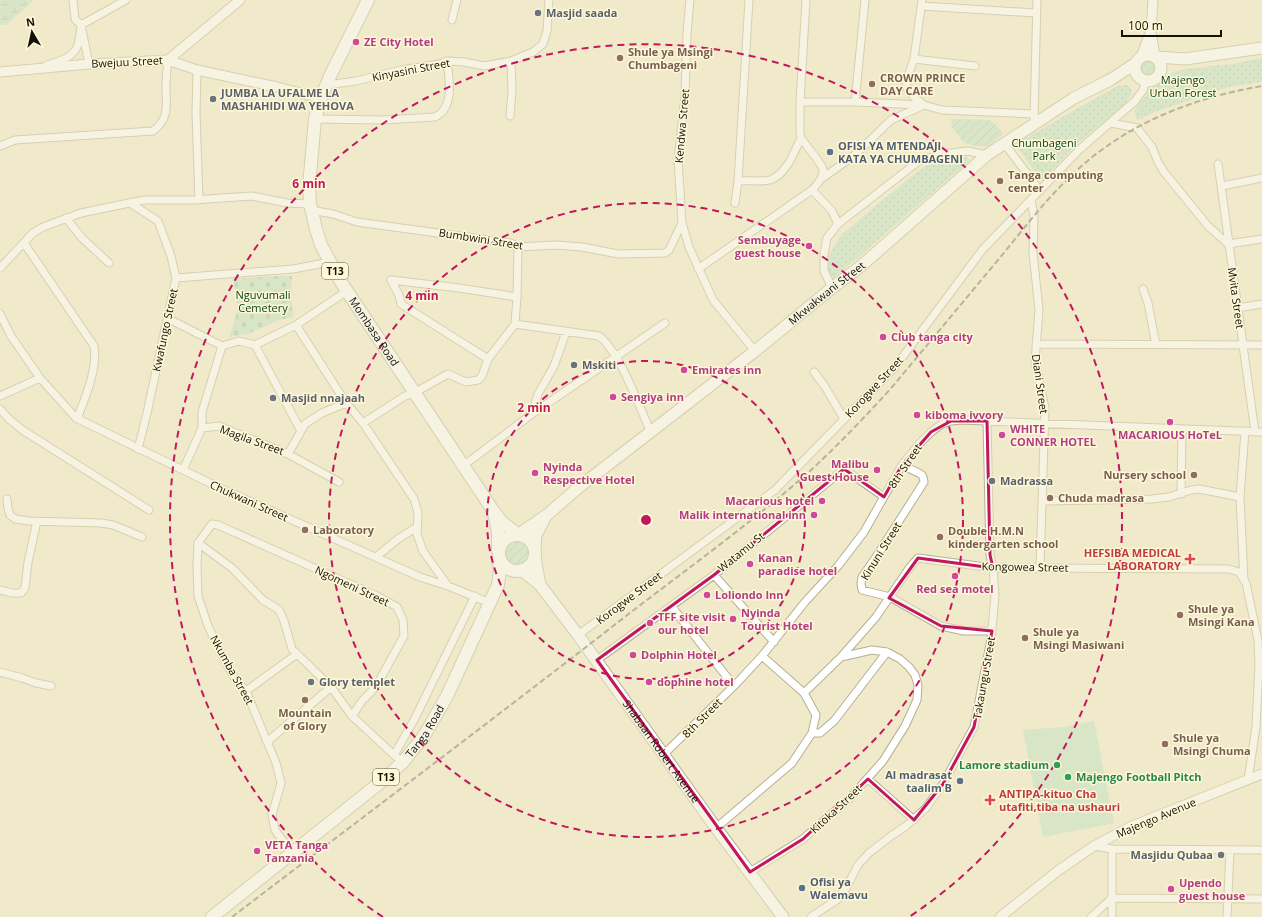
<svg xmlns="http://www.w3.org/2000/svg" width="1262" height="917" viewBox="0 0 1262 917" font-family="'Open Sans',sans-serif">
<defs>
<pattern id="wetland-marsh" width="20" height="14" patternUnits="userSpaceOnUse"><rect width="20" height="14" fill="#bbdfc1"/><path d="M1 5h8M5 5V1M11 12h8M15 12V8" fill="none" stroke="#a0bea4"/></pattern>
<pattern id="cemetery-stones" width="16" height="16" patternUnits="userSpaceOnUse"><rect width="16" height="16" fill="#bbdfc1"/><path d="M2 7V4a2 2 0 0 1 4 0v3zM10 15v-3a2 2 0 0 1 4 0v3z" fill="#a0bea4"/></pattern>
<pattern id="park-dots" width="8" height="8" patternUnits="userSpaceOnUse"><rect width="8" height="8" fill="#bbdfc1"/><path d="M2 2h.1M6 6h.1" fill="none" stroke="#a0bea4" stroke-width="1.8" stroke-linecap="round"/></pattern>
<pattern id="garden-furrows" width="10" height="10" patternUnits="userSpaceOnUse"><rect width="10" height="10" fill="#bbdfc1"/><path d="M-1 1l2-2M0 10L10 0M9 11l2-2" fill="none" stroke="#a0bea4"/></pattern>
</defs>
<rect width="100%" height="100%" fill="#f0eacb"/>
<!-- wetland -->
<path fill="url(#wetland-marsh)" d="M0 0H34L6 25H0Z"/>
<!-- cemetery -->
<path fill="url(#cemetery-stones)" d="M279 276H292L291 297 293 317 279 320 248 334 229 337 234 323 238 307 233 279Z"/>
<!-- park -->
<path fill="url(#park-dots)" d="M1262 58V82L1229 87 1155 112 1137 120 1134 111 1151 89 1165 80 1173 72 1192 68 1233 64Z
M1128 85 1132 92 1124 106 1076 144 1042 181 1015 144 1117 86Z
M966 156 970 160 833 279 829 274 827 263 832 249 842 234 908 179 930 163 943 159Z"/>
<!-- garden -->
<path fill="url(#garden-furrows)" d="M1140 67a9 9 0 1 1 18 0a9 9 0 1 1-18 0Z
M951 119 990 120 997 126 1003 134 989 146H976L963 142 952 127Z
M501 554a14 14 0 1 1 28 0a14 14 0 1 1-28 0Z"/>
<!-- pitch -->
<path fill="#bbdfc1" d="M1094 721 1114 823 1043 837 1023 730 1063 727Z"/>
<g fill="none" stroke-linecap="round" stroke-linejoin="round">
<defs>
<path id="street" d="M73 0 75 19 81 25 89 64
M690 0 687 33 685 96 678 160 682 223 689 247 713 300 755 351
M922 0 914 59 906 82 907 88 914 97 924 105
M921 6 1036 13
M452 20 457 0
M914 59 975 66
M47 65C58 62 72 58 77 47 80 41 80 31 81 25L126 0
M197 70 196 113 199 200
M326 85 356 81 401 70 440 64 447 61 464 62 484 66 511 61 533 52 543 44 547 31 549 0
M800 102H855L924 105 942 110 1034 114
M855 102 865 0
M510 116 512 91 511 61
M315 119 383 120 435 117C455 108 449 79 447 61
M1034 119 1037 0
M1111 123 1137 128 1152 147 1158 162 1164 172 1208 226 1228 244 1262 239
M1004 143 1040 191
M0 146 15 140 153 131C170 118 166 105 166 86 166 77 167 69 168 60
M1218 164 1255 432
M820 180 856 154 891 120 922 106
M738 181C747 180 763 182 770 180 787 174 794 152 801 138
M1222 186 1262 178
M812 190 832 211 838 224
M1031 200 1034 216 1033 253 1039 310 1035 361 1045 408 1040 568
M130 203 158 221 171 256 176 278 147 413 138 449
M735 203 738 181 749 0
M311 210 333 214 357 222 511 243 518 247 555 245 582 247 618 254 665 253 669 250 682 223
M66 218 82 238 109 263
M24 243 94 346C98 369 85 398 77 419
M0 268 33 233 43 227 81 213 144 200H193L252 196 287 203 310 204
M698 269 812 190C817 185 824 177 823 169 821 163 805 144 801 138L800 133V102L806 0
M176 278 293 269 330 262
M391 280 399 295 401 304 488 359
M391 280 459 288 517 297
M832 288 824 271V254L827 238 838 224 919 161 942 154 968 151 987 155
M1143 289 1148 303 1156 345
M1238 308 1262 304
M0 314 11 336 40 378 76 418 218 487 420 577 448 586 490 603
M167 318 222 346
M515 324 599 336C620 352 640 408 651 433
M296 325 346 403
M1036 344 1262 345
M255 345 296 325 347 291
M255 345 301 431
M222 346 239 341 255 345
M814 372 824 385 844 419
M0 396 40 378
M0 409 9 419 24 431 149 510
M532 414 538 394 554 366 566 332
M363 423 405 396 414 393 448 374 466 382 478 380 482 376 488 359 515 324 517 297 518 247
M202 428V412L222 346
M288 454 339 482
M902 465C907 468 920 473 922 475 923 477 924 480 924 482L876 557 862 577 861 584 862 590 890 597 941 626 964 631H992
M463 466 532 414 665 323
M183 470 202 428 219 426 288 454 305 424 322 413 346 403 363 423 414 499 418 513 417 534 423 551 448 586
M1181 494 1182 429
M7 499 8 509 10 515 15 519 29 521 101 523 113 525 142 537
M1043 501 1152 499 1169 497 1191 490 1199 489 1240 497
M198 543 212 524 218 525 377 596 397 607 403 620 404 636 379 681 372 691 362 701 352 716
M198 543 197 566 198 596 208 626 223 657 235 679 246 691 276 763 281 783 272 815 275 830 292 853
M198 543 232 568 263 600 279 610 284 621 292 649 331 687 352 716 394 755 403 762
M376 557 398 539 417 527
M714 575 774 642
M1244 580 1240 497 1245 431
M0 590 12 593H21L25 588 28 562 37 521
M672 607 734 686
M578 635 775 490 895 367 983 249 1079 150 1135 101 1143 90 1146 81
M841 657 876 617 910 567 918 558 993 568 1229 569 1239 572 1246 583 1258 640 1259 664 1256 727 1248 780
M597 660 714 575 844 469 884 497
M0 672 22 678 36 683 51 686
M246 691 297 654
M812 733H820L834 721 887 652
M267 742 331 687
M394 755 414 720 475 596
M663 755 734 686 762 656 805 602 838 566 864 532 902 465 920 443 931 432 942 424 951 421 961 420 1262 432
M868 779 914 820
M716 828 792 763 812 733 816 715 804 693 762 656
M1094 846 1112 849 1262 850
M1112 849V917
M750 872 803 839 850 798 883 761 905 726 917 700 918 685 915 675 909 667 900 659 887 652 872 650 841 657 804 693
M811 917 838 899 845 890 858 865 869 853 891 836 906 826 926 808 943 784 974 727 991 639 995 596 993 568 990 555 987 421
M1091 917 1112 898 1262 899
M1227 917 1230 850"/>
<path id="secondary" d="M1153 0 1151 32 1155 56
M1141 57 1150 33
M168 60 240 0
M0 72 89 64 168 60 197 70 277 87 321 98
M1000 917 1059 870 1094 846 1132 826 1262 774"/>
<g id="primary">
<circle cx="1148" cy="68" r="13"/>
<path d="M1157 57 1185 59 1262 48"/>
<path id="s1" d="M519 534 548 514 578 488 755 351 832 288 861 266 987 155 1074 98 1110 80 1136 63"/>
<path d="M535 547 536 535 545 518"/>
<path d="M535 558 540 585"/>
<path id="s2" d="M521 570 540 585 578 635 716 828 783 917"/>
</g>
<g id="highway">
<path id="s3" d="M368 0 331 74 321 98 315 119 309 186 310 204 316 229 321 245 341 282 494 512 502 522 517 534"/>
<path d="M494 513 498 532V550"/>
<circle cx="517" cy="553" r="18"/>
<path id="s4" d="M212 917 382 781 403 762 424 736 447 696 498 585 500 571 499 559"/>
</g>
</defs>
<!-- street casing -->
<use href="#street" stroke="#b6b091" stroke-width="9"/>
<!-- secondary casing -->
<use href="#secondary" stroke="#b6b091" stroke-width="11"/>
<!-- primary casing -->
<use href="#primary" stroke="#b6b091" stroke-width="13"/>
<!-- highway casing -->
<use href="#highway" stroke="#b6b091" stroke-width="14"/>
<!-- street -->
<use href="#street" stroke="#fff" stroke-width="7"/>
<!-- secondary -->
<use href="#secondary" stroke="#fff" stroke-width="9"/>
<!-- primary -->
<use href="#primary" stroke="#fff" stroke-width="11"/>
<!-- highway -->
<use href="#highway" stroke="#fff" stroke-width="12"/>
<!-- rail -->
<path stroke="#75715d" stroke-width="2" stroke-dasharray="6 3" stroke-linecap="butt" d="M232 917C363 817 495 718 626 616 687 569 751 523 810 471 839 444 867 415 893 386 928 344 963 302 998 260 1022 231 1045 200 1073 174 1125 124 1192 98 1262 86"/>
</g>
<!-- marked area -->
<path d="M0 0H1262V917H0ZM951 421H987L990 555 993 568 918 558 889 598 941 626 992 631 974 727 943 784 914 820 868 779 803 839 750 872 597 660 714 575 844 469 884 497 902 465 931 432Z" fill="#f0eacb" fill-opacity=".55" fill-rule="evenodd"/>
<path fill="none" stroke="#c2185b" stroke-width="3" stroke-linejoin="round" d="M951 421H987L990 555 993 568 918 558 889 598 941 626 992 631 974 727 943 784 914 820 868 779 803 839 750 872 597 660 714 575 844 469 884 497 902 465 931 432Z"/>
<!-- distance rings -->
<g fill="none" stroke="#c2185b" stroke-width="2" stroke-dasharray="7 5">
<circle cx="646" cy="520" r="159"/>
<circle cx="646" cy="520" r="317"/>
<path d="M383 917A476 476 0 1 1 909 917"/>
</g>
<!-- markers -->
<g fill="#6b7280" stroke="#fef8d8" stroke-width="1.5">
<circle cx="538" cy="13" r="4"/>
<circle cx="213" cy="99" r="4"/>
<circle cx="574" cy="365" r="4"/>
<circle cx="273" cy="398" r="4"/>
<circle cx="992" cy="481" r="4"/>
<circle cx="311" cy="682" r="4"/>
<circle cx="1221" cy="855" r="4"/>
</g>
<g fill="#d1479c" stroke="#fef8d8" stroke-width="1.5">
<circle cx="356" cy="42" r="4"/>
<circle cx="809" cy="246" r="4"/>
<circle cx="883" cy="337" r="4"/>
<circle cx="684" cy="370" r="4"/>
<circle cx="613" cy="397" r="4"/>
<circle cx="917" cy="415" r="4"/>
<circle cx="1170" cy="422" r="4"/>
<circle cx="1002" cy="435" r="4"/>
<circle cx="877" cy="470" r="4"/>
<circle cx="535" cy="473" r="4"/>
<circle cx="822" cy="501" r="4"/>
<circle cx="814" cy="515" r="4"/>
<circle cx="750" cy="564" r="4"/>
<circle cx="955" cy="576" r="4"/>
<circle cx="707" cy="595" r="4"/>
<circle cx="733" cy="619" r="4"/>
<circle cx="650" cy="623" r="4"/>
<circle cx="633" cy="655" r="4"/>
<circle cx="649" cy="682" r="4"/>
<circle cx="257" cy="851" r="4"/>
<circle cx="1171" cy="889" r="4"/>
</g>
<g fill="#8d6e63" stroke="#fef8d8" stroke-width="1.5">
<circle cx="620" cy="58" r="4"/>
<circle cx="872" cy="84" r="4"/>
<circle cx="1000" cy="181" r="4"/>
<circle cx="1194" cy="475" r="4"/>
<circle cx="1050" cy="498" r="4"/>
<circle cx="305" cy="530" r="4"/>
<circle cx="940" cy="537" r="4"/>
<circle cx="1180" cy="615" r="4"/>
<circle cx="1025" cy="638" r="4"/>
<circle cx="305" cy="700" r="4"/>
<circle cx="1165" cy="744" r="4"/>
</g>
<g fill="#5c6f8a" stroke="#fef8d8" stroke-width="1.5">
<circle cx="830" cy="152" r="4"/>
<circle cx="960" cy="781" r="4"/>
<circle cx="802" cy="888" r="4"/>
</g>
<g fill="#e0444e" stroke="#fef8d8" stroke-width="1.5">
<path d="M1188 553h4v4h4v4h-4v4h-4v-4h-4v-4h4z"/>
<path d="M988 794h4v4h4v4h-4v4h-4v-4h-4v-4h4z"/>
</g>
<g fill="#2e9e5b" stroke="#fef8d8" stroke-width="1.5">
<circle cx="1057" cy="765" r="4"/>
<circle cx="1068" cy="777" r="4"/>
</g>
<g text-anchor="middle" stroke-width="3" stroke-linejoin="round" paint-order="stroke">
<!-- shield labels -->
<g fill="#fef8d8" stroke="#5a5646" stroke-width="1">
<rect x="322" y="263" width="26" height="16" rx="3"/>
<rect x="373" y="769" width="26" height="16" rx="3"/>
</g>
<g font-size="10" font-weight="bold" fill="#141107">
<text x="335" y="275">T13</text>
<text x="386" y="781">T13</text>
</g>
<!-- worship labels -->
<g font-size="11" font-weight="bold" fill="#5b616d" stroke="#fef8d8" text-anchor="start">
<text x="546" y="17">Masjid saada</text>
<text x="221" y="97">JUMBA LA UFALME LA<tspan x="221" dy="13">MASHAHIDI WA YEHOVA</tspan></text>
<text x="582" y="369">Mskiti</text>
<text x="281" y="402">Masjid nnajaah</text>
<text x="1000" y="485">Madrassa</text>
<text x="319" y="686">Glory templet</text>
<text x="1213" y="859" text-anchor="end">Masjidu Qubaa</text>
</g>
<!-- hotel labels -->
<g font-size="11" font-weight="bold" fill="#b23c85" stroke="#fef8d8" text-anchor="start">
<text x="364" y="46">ZE City Hotel</text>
<text x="801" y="244" text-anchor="end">Sembuyage<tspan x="801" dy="13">guest house</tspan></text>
<text x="891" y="341">Club tanga city</text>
<text x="692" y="374">Emirates inn</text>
<text x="621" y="401">Sengiya inn</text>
<text x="925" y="419">kiboma ivvory</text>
<text x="1010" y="433">WHITE<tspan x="1010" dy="13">CONNER HOTEL</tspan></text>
<text x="1170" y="439" text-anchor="middle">MACARIOUS HoTeL</text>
<text x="869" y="468" text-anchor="end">Malibu<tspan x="869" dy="13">Guest House</tspan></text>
<text x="543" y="471">Nyinda<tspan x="543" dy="13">Respective Hotel</tspan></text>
<text x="814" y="505" text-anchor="end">Macarious hotel</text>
<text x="806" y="519" text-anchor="end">Malik international inn</text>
<text x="758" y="562">Kanan<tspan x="758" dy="13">paradise hotel</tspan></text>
<text x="955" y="593" text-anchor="middle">Red sea motel</text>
<text x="715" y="599">Loliondo Inn</text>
<text x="741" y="617">Nyinda<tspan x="741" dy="13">Tourist Hotel</tspan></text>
<text x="658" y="621">TFF site visit<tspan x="658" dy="13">our hotel</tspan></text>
<text x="641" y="659">Dolphin Hotel</text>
<text x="657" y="686">dophine hotel</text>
<text x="265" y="849">VETA Tanga<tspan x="265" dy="13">Tanzania</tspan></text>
<text x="1179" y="887">Upendo<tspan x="1179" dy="13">guest house</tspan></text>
</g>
<!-- education labels -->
<g font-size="11" font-weight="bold" fill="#785e54" stroke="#fef8d8" text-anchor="start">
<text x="628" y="56">Shule ya Msingi<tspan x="628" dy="13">Chumbageni</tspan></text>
<text x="880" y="82">CROWN PRINCE<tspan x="880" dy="13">DAY CARE</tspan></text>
<text x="1008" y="179">Tanga computing<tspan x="1008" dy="13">center</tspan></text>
<text x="1186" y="479" text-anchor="end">Nursery school</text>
<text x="1058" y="502">Chuda madrasa</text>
<text x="313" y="534">Laboratory</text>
<text x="948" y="535">Double H.M.N<tspan x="948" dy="13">kindergarten school</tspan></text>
<text x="1188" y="613">Shule ya<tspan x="1188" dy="13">Msingi Kana</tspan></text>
<text x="1033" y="636">Shule ya<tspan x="1033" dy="13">Msingi Masiwani</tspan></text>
<text x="305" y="717" text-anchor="middle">Mountain<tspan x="305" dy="13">of Glory</tspan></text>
<text x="1173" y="742">Shule ya<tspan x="1173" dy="13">Msingi Chuma</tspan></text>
</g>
<!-- street labels -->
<g font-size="11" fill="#141107" stroke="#fef8d8">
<text transform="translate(127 62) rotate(-3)" y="4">Bwejuu Street</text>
<text transform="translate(411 70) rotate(-11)" y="4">Kinyasini Street</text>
<text transform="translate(682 126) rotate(-85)" y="4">Kendwa Street</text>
<text transform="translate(481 239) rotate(9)" y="4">Bumbwini Street</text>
<text dy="4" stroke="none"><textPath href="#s1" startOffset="391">Mkwakwani Street</textPath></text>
<text transform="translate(1236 298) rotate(82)" y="4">Mvita Street</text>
<text transform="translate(165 330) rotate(-78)" y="4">Kwafungo Street</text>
<text dy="4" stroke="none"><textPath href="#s3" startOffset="360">Mombasa Road</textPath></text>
<text transform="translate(1040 384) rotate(82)" y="4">Diani Street</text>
<text transform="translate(874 387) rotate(-47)" y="4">Korogwe Street</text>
<text transform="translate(252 440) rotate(20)" y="4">Magila Street</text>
<text transform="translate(905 466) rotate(-56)" y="4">8th Street</text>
<text transform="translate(249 501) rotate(24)" y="4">Chukwani Street</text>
<text transform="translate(881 551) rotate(-58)" y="4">Kinuni Street</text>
<text transform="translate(741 552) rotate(-39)" y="4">Watamu St</text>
<text transform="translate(1025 567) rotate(1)" y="4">Kongowea Street</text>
<text transform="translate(352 586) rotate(25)" y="4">Ngomeni Street</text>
<text transform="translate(629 598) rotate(-37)" y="4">Korogwe Street</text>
<text transform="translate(232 670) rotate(61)" y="4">Nkumba Street</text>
<text transform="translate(984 678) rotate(-80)" y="4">Takaungu Street</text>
<text transform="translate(702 718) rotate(-45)" y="4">8th Street</text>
<text dy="4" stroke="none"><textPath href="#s4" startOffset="284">Tanga Road</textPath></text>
<text dy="4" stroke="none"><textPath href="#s2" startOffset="230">Shabaan Robert Avenue</textPath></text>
<text transform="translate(836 809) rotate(-43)" y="4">Kitoka Street</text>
<text transform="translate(1156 818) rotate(-23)" y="4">Majengo Avenue</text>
</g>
<!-- park labels -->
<g font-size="11" fill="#06421c" stroke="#fef8d8">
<text x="1183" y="84">Majengo<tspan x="1183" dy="13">Urban Forest</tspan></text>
<text x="1044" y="147">Chumbageni<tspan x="1044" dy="13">Park</tspan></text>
<text x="263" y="299">Nguvumali<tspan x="263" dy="13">Cemetery</tspan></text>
</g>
<!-- service labels -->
<g font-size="11" font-weight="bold" fill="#4e5e75" stroke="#fef8d8" text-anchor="start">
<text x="838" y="150">OFISI YA MTENDAJI<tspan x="838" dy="13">KATA YA CHUMBAGENI</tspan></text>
<text x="952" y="779" text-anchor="end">Al madrasat<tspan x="952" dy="13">taalim B</tspan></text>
<text x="810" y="886">Ofisi ya<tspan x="810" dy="13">Walemavu</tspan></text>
</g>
<!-- health labels -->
<g font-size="11" font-weight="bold" fill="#be3a42" stroke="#fef8d8" text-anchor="end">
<text x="1181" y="557">HEFSIBA MEDICAL<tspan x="1181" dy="13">LABORATORY</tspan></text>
<text x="999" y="798" text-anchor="start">ANTIPA-kituo Cha<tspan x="999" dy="13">utafiti,tiba na ushauri</tspan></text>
</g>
<!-- leisure labels -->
<g font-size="11" font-weight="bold" fill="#27864d" stroke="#fef8d8" text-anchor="end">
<text x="1049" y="769">Lamore stadium</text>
<text x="1076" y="781" text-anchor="start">Majengo Football Pitch</text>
</g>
</g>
<circle cx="646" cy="520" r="6" fill="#c2185b" stroke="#fef8d8" stroke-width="2"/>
<g font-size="12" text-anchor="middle" font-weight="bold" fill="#c2185b" stroke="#fef8d8" stroke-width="3" stroke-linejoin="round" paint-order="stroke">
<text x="309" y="188">6 min</text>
<text x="422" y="300">4 min</text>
<text x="534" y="412">2 min</text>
</g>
<!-- north arrow -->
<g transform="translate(32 32) rotate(351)" stroke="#fef8d8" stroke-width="3" paint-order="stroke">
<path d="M0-3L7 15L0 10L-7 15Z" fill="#141107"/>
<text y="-6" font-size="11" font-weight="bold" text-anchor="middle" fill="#141107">N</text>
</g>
<!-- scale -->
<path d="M1122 30v6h99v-6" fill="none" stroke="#141107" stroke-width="2"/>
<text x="1128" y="30" font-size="12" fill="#141107" stroke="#fef8d8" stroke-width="3" paint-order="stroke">100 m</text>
</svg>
